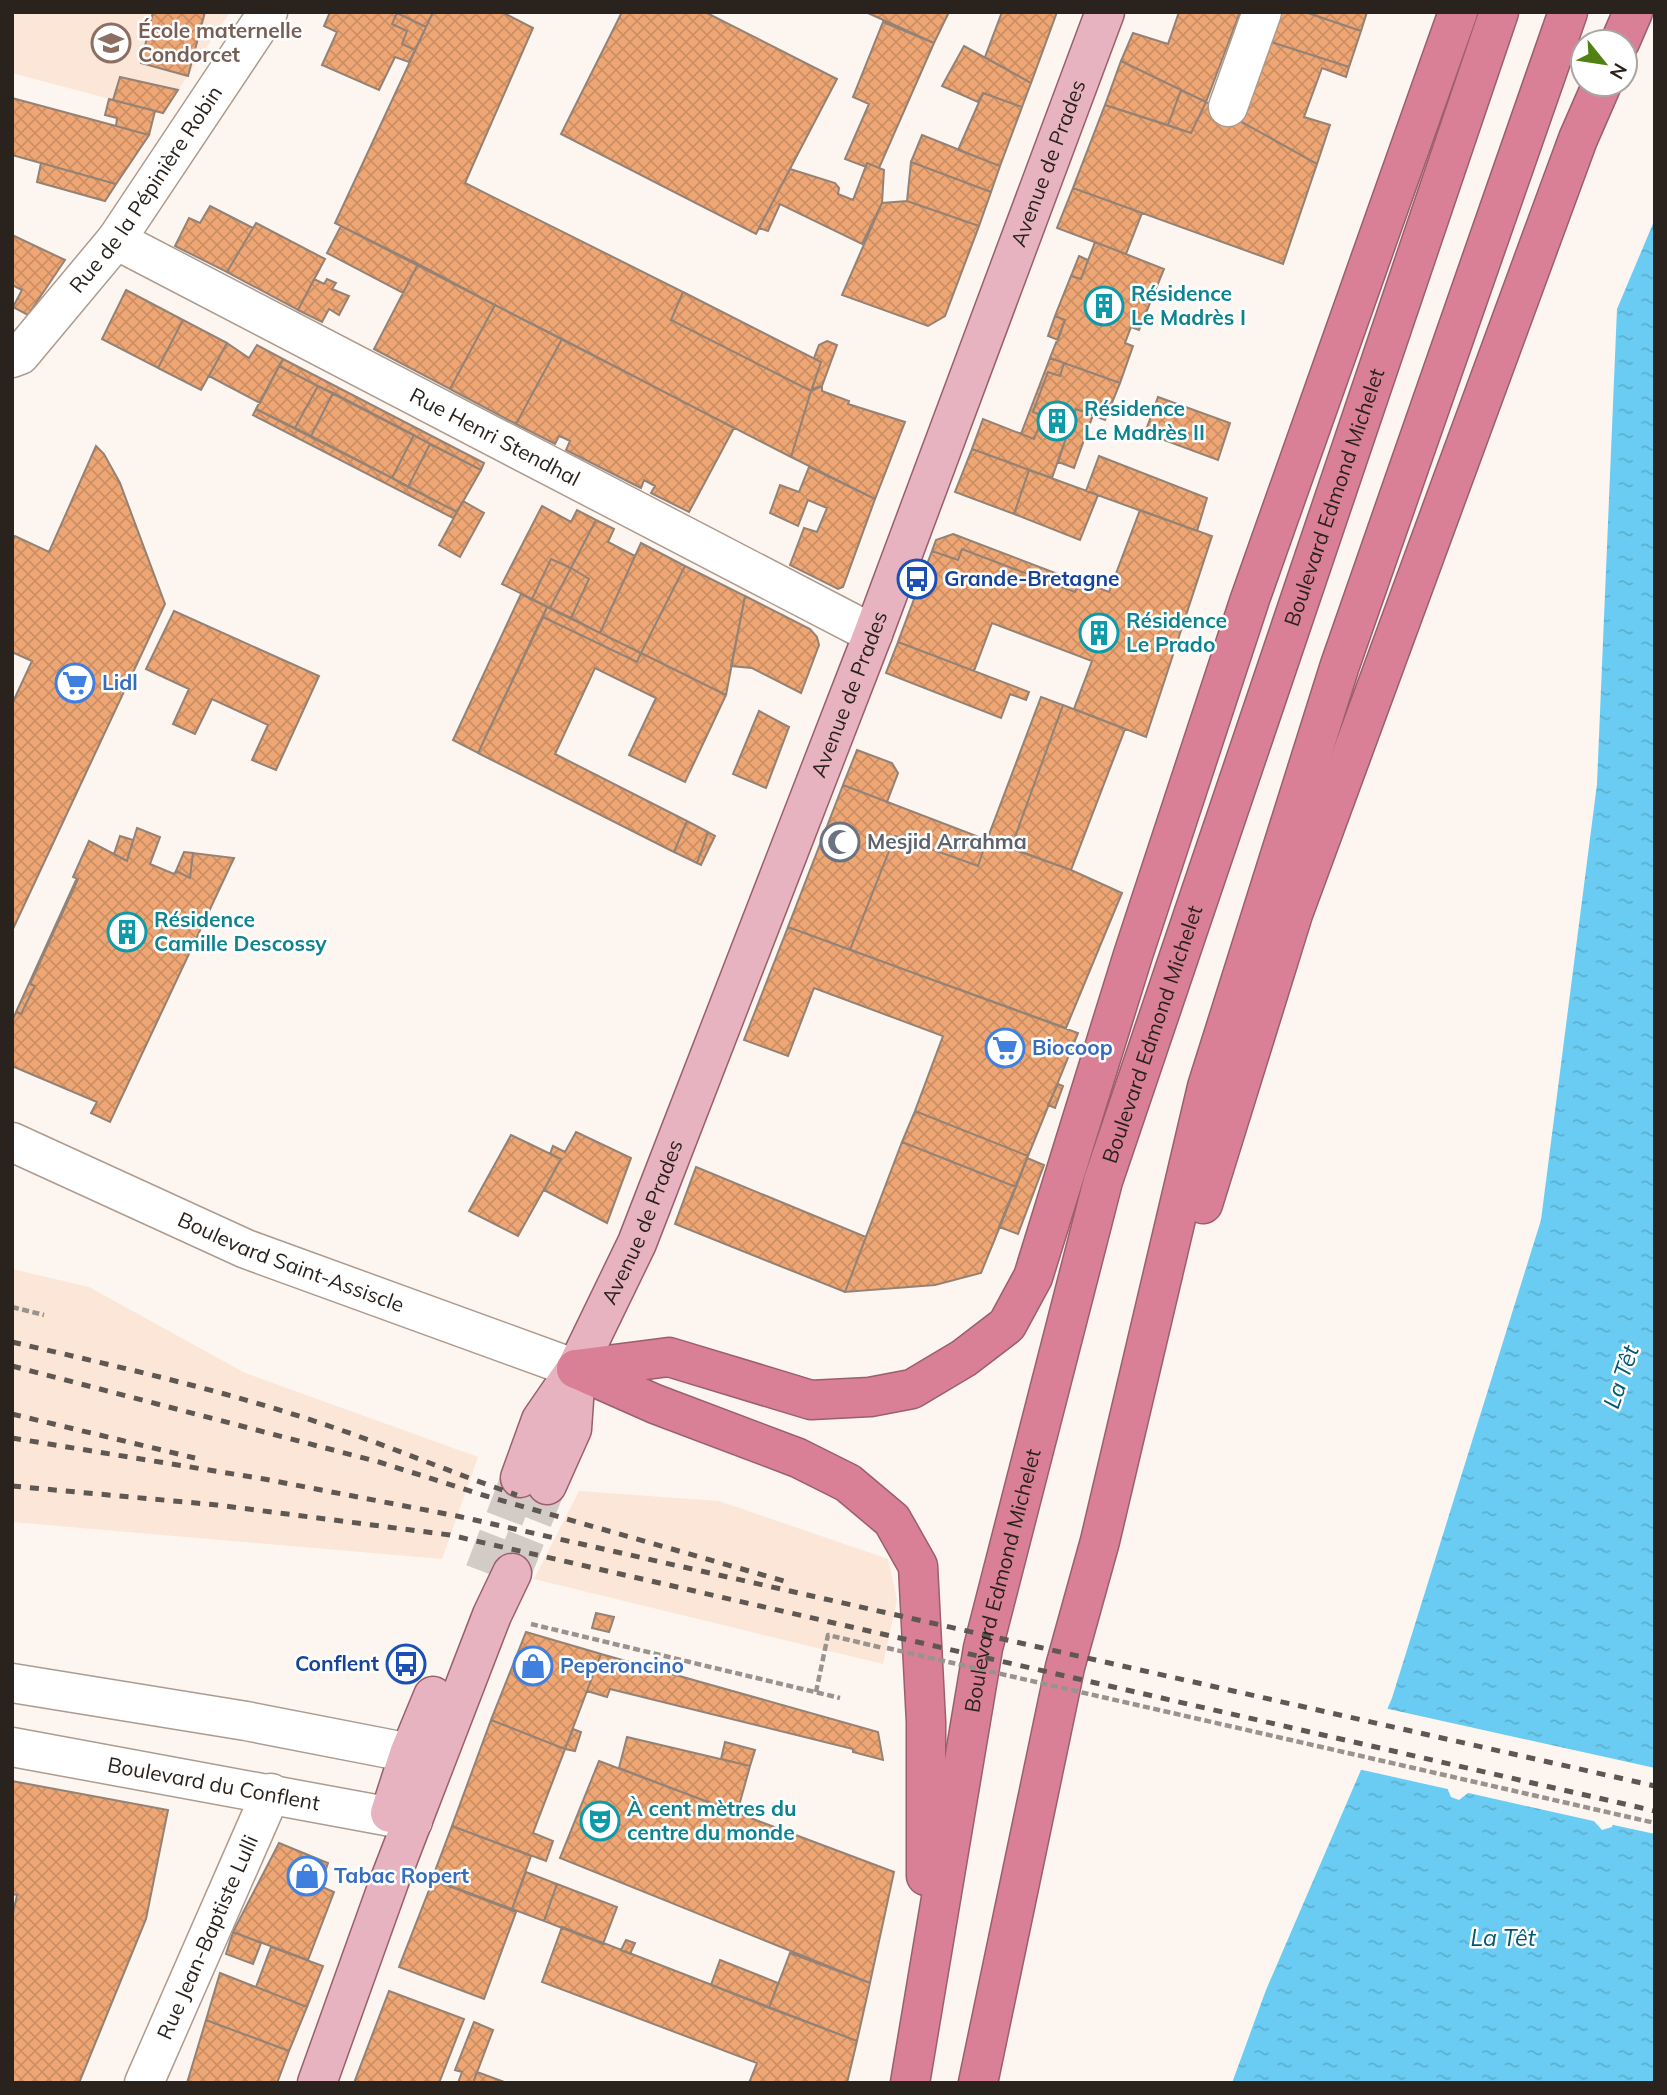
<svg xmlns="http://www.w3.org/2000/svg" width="1667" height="2095" viewBox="0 0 1667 2095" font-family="Mulish,sans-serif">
<defs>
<pattern id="water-ripples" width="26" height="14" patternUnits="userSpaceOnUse" patternTransform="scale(1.75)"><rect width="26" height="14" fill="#6accf2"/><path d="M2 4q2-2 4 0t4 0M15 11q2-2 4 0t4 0" fill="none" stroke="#5cafcf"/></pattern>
<pattern id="building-cross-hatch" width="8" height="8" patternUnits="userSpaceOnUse" patternTransform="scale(1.75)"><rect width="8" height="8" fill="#eea774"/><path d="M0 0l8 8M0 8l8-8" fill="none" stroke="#cc8f64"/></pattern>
</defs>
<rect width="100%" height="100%" fill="#fdf5ef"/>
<!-- built -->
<path fill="#fbe6d7" d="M12 12H230L163 113 12 73Z
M12 1269 89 1287 245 1373 478 1457 442 1559 12 1522Z
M579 1491 719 1501 888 1559 897 1600 883 1664 534 1579Z"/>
<!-- water -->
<path fill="url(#water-ripples)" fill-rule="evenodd" d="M1655 219V2083H1232L1266 1990 1392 1698 1541 1220 1597 784 1617 309ZM1471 1727 1479 1737 1468 1793 1459 1800 1451 1797 1448 1790 1460 1730ZM1623 1763 1627 1770 1612 1827 1602 1830 1594 1821 1607 1765Z"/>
<!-- pier -->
<path fill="#fdf5ef" d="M1384 1708 1655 1768V1834L1609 1824 1623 1770 1621 1766 1610 1767 1598 1822 1464 1792 1476 1737 1470 1731 1463 1733 1452 1790 1358 1769Z"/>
<!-- building -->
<path fill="url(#building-cross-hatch)" stroke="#938275" stroke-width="2" d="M153 12H205L188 76 141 63Z
M330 12 397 13 392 24 407 31 402 44 415 50 409 62 395 57 379 90 322 65 337 32 324 26Z
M395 12H433L426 27Z
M433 12H502L533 28 465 183 683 292 671 320 811 391 791 457 335 223Z
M622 12H705L837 79 756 234 561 134Z
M949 12 934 43 868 13V12Z
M1002 12H1057L1031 83 985 57Z
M1179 12H1240L1206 102 1121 61 1133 33 1168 44Z
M1278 12H1305L1361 31 1349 67 1268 41Z
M1305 12H1367L1361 31Z
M397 13 426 27 415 50 402 44 407 31 392 24Z
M883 22 934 43 879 168 867 163 866 167 845 159 869 104 853 97Z
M1268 41 1349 67 1346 77 1322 68 1304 117 1330 125 1317 164 1238 120Z
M964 46 1031 83 1022 107 983 93 978 102 942 86Z
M1121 61 1181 90 1168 125 1105 105Z
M120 77 178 90 163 113 113 100Z
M1181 90 1206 102 1191 133 1168 125Z
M983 93 1022 107 1000 166 958 150Z
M12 98 116 126 149 135 116 184 12 155Z
M109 99 155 111 149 135 116 126 117 118 105 115Z
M1206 102 1317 164 1283 264 1073 188 1105 105 1191 133Z
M922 135 1000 166 991 192 911 162Z
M911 162 991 192 979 226 907 201Z
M41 163 116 184 105 201 37 182Z
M867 163 884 170 882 203 862 244 780 204 768 231 759 228 790 169 835 183 839 188 838 194 853 200Z
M1073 188 1142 213 1126 254 1057 228Z
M907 201 979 226 945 316 928 326 842 295 882 203Z
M210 206 253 228 227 272 175 246 189 218 200 223Z
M256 223 325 259 298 310 227 272Z
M341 226 418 264 403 293 327 253Z
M12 235 65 260 28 315 13 307 22 290 12 285Z
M1095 242 1164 269 1139 330 1131 327 1125 343 1133 346 1120 383 1050 358 1065 320 1055 316 1071 276 1081 279Z
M1079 256 1088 260 1081 279 1071 276Z
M418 264 495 305 450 389 374 349Z
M314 279 324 284 327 279 336 283 332 289 349 296 339 315 329 309 322 322 298 310Z
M126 290 183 320 158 368 102 339Z
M683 292 821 362 811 391 671 320Z
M495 305 562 339 516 424 450 389Z
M1055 316 1065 320 1058 340 1048 336Z
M183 320 227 343 201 390 158 368Z
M562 339 734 428 689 512 651 493 655 486 644 480 641 488 566 450 570 441 564 438 559 436 555 444 516 424Z
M827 341 837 345 822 386 812 389 821 362 814 358 819 345Z
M227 343 249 358 257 345 283 359 260 403 209 376Z
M1050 358 1064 363 1060 376 1048 372 1033 412 1043 416 1034 439 1021 434Z
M283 359 484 463 481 470 279 366Z
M1064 363 1120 383 1105 420 1076 409 1052 478 972 449 983 419 1034 439 1043 416 1033 412 1048 372 1060 376Z
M279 366 318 386 295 428 256 409Z
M318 386 333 393 311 436 295 428Z
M822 386V391L849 401 848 404 905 422 875 499 791 457 811 391Z
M333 393 414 435 392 478 311 436Z
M1158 397 1230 423 1218 460 1145 433Z
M256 409 392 478 457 512 453 518 253 415Z
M1076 409 1093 415 1074 468 1058 462Z
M414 435 430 444 408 487 392 478Z
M430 444 481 470 457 512 408 487Z
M96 446 104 454 120 483 165 604 12 931V704L32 661 12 652V542L15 536 49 552Z
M972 449 1029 470 1014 514 955 492Z
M1099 456 1207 498 1197 531 1086 491Z
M809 467 875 499 843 587 838 589 790 565 804 528 817 532 827 508 808 500 798 526 770 513 780 485 799 492Z
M1029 470 1098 495 1080 540 1014 514Z
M463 501 484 513 460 557 439 545Z
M542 506 571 522 577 510 596 520 571 568 551 559 532 599 502 584Z
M1140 510 1212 536 1146 737 1074 709 1092 661 992 623 974 671 898 642 932 551 958 560 962 549 1075 592 1081 581 1109 592Z
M596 520 614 529 608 542 635 556 600 633 571 618 589 579 571 568Z
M953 534 1079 582 1075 592 962 549 958 560 932 551 936 540Z
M641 543 685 566 641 653 600 633Z
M551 559 571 568 550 608 532 599Z
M685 566 745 596 726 695 641 653Z
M571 568 589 579 571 618 550 608Z
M521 594 547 607 478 753 453 740Z
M745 596 810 629 817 637 819 645 801 693 752 668 731 666Z
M547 607 641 653 637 662 543 617Z
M174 611 319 676 276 770 252 760 268 725 212 699 195 734 173 724 189 689 146 669Z
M543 617 637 662 641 653 726 695 685 782 629 755 656 698 595 668 555 754 687 821 674 852 478 753Z
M898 642 1029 692 1026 700 1010 694 1001 718 886 673Z
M1041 697 1063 705 1011 848 987 840Z
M1063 705 1125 729 1071 870 1011 848Z
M759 711 789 727 766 788 733 774Z
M857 750 892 763 898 773 887 802 843 785Z
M843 785 987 840 978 866 895 836 850 950 788 927Z
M687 821 708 832 697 863 674 852Z
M137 828 160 837 150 864 174 874 176 871 190 878 193 853 234 858 110 1122 91 1113 97 1102 12 1066V1021L16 1012 21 1014 35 986 30 984 78 879 73 877 89 841 127 861Z
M708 832 715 836 701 865 697 863Z
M120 836 133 840 127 861 114 854Z
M895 836 978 866 987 840 1071 870 1122 893 1066 1028 850 950Z
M184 852 193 853 190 878 176 871Z
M77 878 30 984 35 986 21 1014 16 1012Z
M788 927 1078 1033 1028 1156 915 1111 943 1036 814 988 788 1056 744 1040Z
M1058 1084 1063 1086 1055 1108 1048 1105Z
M915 1111 1028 1156 1016 1187 902 1142Z
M576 1132 631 1158 607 1223 544 1190 561 1159 550 1154 553 1146 565 1152Z
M511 1135 561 1159 518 1236 469 1211Z
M902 1142 1016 1187 981 1273 935 1285 845 1292Z
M1027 1158 1044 1165 1018 1234 999 1227Z
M696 1167 866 1237 845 1292 675 1224Z
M596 1613 614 1617 609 1632 592 1628Z
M526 1632 601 1654 565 1749 491 1720Z
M601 1654 878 1732 883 1760 853 1752V1749L610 1689 607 1697 587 1691Z
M491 1720 565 1749 533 1833 553 1841 546 1861 452 1826Z
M573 1729 581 1732 575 1751 565 1749Z
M627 1737 750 1766 737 1813 619 1768Z
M725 1742 755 1750 750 1766 721 1759Z
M599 1761 894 1872 870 1983 560 1858Z
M12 1781 168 1810 146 1919 79 2083H12V1918L17 1895 12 1894Z
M452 1826 531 1856 512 1909 432 1879Z
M279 1843 328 1863 320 1886 334 1892 308 1960 233 1932Z
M526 1872 557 1884 544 1921 512 1909Z
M433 1880 516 1912 484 1999 399 1967Z
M557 1884 617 1907 603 1944 544 1921Z
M562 1927 857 2041 847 2083H749L757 2063 542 1982Z
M233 1932 261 1943 253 1964 226 1954Z
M626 1940 635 1943 630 1954 621 1950Z
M271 1947 323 1966 307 2007 256 1987Z
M790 1953 870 1983 857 2041 769 2008Z
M720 1960 778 1983 769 2008 711 1985Z
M220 1973 307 2007 289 2051 206 2020Z
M389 1991 464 2019 439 2083H354Z
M206 2020 289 2051 277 2083H187Z
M474 2022 493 2030 473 2083H458L462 2072 455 2070Z
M477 2072 507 2083H473Z"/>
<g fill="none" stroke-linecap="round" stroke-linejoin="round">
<!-- major-tunnel -->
<path stroke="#d3cbc5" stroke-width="38" stroke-dasharray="38 19" stroke-linecap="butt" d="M484 1572 520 1478
M512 1573 547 1485"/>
<defs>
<g id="minor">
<path d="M1228 107 1262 12"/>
<path id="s1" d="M116 240 873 634"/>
<path id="s2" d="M12 358 20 355 116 240 268 12"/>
<path id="s3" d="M12 1142 246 1249 576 1369"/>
<path d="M12 1683 246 1721 436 1758"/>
<path id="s4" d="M12 1747 413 1821"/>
<path id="s5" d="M144 2083 271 1793"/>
</g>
<g id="major">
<path id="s6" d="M520 1478 541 1420 576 1369 637 1243 873 634 1105 12"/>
<path d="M547 1485 572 1429 576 1371"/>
<path d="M390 1813 409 1754 433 1696"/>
<path d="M317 2083 389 1882 492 1615 512 1573"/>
</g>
<g id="highway">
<path d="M1620 42 1633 12"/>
<path d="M1203 1204 1293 914 1578 139 1602 84"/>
<path d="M576 1369 669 1357 811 1400 870 1397 912 1389 964 1358 1007 1325 1033 1277 1133 955 1250 599 1458 12"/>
<path d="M576 1369 655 1404 798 1458 848 1483 892 1520 918 1566 926 1722V1876"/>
<path id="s7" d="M910 2083 983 1648 1103 1181 1499 12"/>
<path d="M978 2083 1065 1667 1100 1541 1207 1087 1340 665 1568 12"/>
</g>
</defs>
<!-- minor casing -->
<use href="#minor" stroke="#ad9b8e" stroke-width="41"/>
<!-- major casing -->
<use href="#major" stroke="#9b5f6c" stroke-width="41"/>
<!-- highway casing -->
<use href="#highway" stroke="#9b5f6c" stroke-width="41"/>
<!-- path -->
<path stroke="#9a938d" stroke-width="4.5" stroke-dasharray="7 3.5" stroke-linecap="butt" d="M12 1307 44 1315
M531 1624 840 1698
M816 1692 828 1635 883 1648"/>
<!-- minor -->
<use href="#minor" stroke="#fff" stroke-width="38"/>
<!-- major -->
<use href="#major" stroke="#e8b3c0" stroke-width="38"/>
<!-- highway -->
<use href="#highway" stroke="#d98096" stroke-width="38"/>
<!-- rail -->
<path stroke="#5f5852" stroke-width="5" stroke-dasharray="9 9" stroke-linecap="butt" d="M12 1342C120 1367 227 1391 332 1427 394 1448 455 1474 517 1495
M12 1366 379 1462 486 1496 791 1583
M12 1414 195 1458
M12 1438 264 1479 457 1516 1655 1786
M12 1486 217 1505 450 1535 1655 1811"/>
<!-- path-bridge -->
<path stroke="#9a938d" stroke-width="4.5" stroke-dasharray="7 3.5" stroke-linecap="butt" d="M887 1648 1655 1823"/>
</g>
<!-- icons -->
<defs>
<symbol id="school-ring" viewBox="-11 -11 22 22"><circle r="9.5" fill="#fff" stroke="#8d6e63" stroke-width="1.5"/><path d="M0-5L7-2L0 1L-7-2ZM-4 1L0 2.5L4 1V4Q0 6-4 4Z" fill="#8d6e63"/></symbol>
<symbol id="building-ring" viewBox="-11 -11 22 22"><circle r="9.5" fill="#fff" stroke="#0f9aa8" stroke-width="1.5"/><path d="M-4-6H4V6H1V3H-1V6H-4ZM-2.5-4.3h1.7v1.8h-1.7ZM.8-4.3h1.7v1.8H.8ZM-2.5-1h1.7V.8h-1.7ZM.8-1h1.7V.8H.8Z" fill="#0f9aa8"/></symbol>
<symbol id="bus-ring" viewBox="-11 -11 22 22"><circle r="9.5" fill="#fff" stroke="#1a4fb4" stroke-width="1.5"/><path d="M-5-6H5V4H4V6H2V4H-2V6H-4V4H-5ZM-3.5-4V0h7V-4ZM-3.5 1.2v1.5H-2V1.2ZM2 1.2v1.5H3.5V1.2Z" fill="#1a4fb4"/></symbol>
<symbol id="supermarket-ring" viewBox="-11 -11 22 22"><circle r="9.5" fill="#fff" stroke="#3f7fe0" stroke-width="1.5"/><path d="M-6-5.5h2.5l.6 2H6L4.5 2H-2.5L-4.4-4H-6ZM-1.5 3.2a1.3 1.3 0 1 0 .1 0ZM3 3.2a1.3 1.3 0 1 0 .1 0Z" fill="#3f7fe0"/></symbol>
<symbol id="mosque-ring" viewBox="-11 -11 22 22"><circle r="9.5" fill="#fff" stroke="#6b7280" stroke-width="1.5"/><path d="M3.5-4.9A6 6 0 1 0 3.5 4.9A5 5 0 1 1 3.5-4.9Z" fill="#6b7280"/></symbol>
<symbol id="shop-ring" viewBox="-11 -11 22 22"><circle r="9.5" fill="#fff" stroke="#3f7fe0" stroke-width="1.5"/><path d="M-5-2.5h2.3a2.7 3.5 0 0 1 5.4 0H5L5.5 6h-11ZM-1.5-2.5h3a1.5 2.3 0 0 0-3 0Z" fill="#3f7fe0"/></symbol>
<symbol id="theatre-ring" viewBox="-11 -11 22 22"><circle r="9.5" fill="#fff" stroke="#0f9aa8" stroke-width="1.5"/><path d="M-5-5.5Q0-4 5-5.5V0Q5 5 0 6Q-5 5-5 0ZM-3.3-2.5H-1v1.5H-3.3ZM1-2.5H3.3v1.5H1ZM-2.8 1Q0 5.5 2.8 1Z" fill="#0f9aa8"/></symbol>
</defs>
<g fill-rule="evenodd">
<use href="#school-ring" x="89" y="21" width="44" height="44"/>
<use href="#building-ring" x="1082" y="284" width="44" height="44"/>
<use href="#building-ring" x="1035" y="399" width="44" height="44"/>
<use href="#bus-ring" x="895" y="557" width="44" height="44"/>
<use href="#building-ring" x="1077" y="611" width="44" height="44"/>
<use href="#supermarket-ring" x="53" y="661" width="44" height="44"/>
<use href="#mosque-ring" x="818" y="820" width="44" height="44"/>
<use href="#building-ring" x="105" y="910" width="44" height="44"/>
<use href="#supermarket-ring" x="983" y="1026" width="44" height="44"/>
<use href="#bus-ring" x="384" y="1642" width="44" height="44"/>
<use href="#shop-ring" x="511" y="1644" width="44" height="44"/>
<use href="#theatre-ring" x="578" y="1799" width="44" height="44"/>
<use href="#shop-ring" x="285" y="1854" width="44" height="44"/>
</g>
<g text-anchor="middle" stroke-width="5" stroke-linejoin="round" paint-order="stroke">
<!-- education labels -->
<g font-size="21" font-weight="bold" fill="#785e54" stroke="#fff" text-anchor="start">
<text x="138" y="38">École maternelle<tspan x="138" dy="24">Condorcet</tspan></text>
</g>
<!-- street labels -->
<g font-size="21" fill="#29221d" stroke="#fff">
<text dy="7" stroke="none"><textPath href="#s6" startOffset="1419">Avenue de Prades</textPath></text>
<text dy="7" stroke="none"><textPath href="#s2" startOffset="217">Rue de la Pépinière Robin</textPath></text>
<text dy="7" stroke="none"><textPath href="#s1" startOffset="427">Rue Henri Stendhal</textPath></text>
<text dy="7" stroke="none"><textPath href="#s7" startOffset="1645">Boulevard Edmond Michelet</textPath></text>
<text dy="7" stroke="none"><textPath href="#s6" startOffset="852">Avenue de Prades</textPath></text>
<text dy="7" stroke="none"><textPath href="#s7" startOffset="1078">Boulevard Edmond Michelet</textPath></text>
<text dy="7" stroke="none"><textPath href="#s6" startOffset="285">Avenue de Prades</textPath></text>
<text dy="7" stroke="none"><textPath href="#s3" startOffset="304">Boulevard Saint-Assiscle</textPath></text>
<text dy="7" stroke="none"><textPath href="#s7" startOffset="511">Boulevard Edmond Michelet</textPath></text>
<text dy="7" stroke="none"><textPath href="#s4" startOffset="205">Boulevard du Conflent</textPath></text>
<text dy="7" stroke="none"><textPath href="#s5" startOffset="159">Rue Jean-Baptiste Lulli</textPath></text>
</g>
<!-- culture labels -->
<g font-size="21" font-weight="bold" fill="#0d838f" stroke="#fff" text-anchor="start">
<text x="1131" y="301">Résidence<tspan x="1131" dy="24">Le Madrès I</tspan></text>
<text x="1084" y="416">Résidence<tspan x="1084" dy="24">Le Madrès II</tspan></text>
<text x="1126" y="628">Résidence<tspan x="1126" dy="24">Le Prado</tspan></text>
<text x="154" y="927">Résidence<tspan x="154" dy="24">Camille Descossy</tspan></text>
<text x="627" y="1816">À cent mètres du<tspan x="627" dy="24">centre du monde</tspan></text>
</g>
<!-- transit labels -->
<g font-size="21" font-weight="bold" fill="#164399" stroke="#fff" text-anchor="start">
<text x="944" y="586">Grande-Bretagne</text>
<text x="379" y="1671" text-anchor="end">Conflent</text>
</g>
<!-- shop labels -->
<g font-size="21" font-weight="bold" fill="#366cbe" stroke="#fff" text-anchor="start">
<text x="102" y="690">Lidl</text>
<text x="1032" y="1055">Biocoop</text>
<text x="560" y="1673">Peperoncino</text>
<text x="334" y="1883">Tabac Ropert</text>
</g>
<!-- worship labels -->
<g font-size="21" font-weight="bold" fill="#5b616d" stroke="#fff" text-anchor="start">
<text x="867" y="849">Mesjid Arrahma</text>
</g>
<!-- water labels -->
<g font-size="23" font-style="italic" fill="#015872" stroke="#fff">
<text transform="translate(1621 1377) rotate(-71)" y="8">La Têt</text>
<text x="1503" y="1946">La Têt</text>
</g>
</g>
<!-- border -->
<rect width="1667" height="2095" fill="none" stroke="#29221d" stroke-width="28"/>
<!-- north arrow -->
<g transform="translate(1604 63) rotate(120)"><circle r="33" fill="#ffffff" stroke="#a9a7a5" stroke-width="2"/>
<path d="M0-5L12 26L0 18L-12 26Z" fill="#508112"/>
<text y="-10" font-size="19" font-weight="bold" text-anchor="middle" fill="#29221d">N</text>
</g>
</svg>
